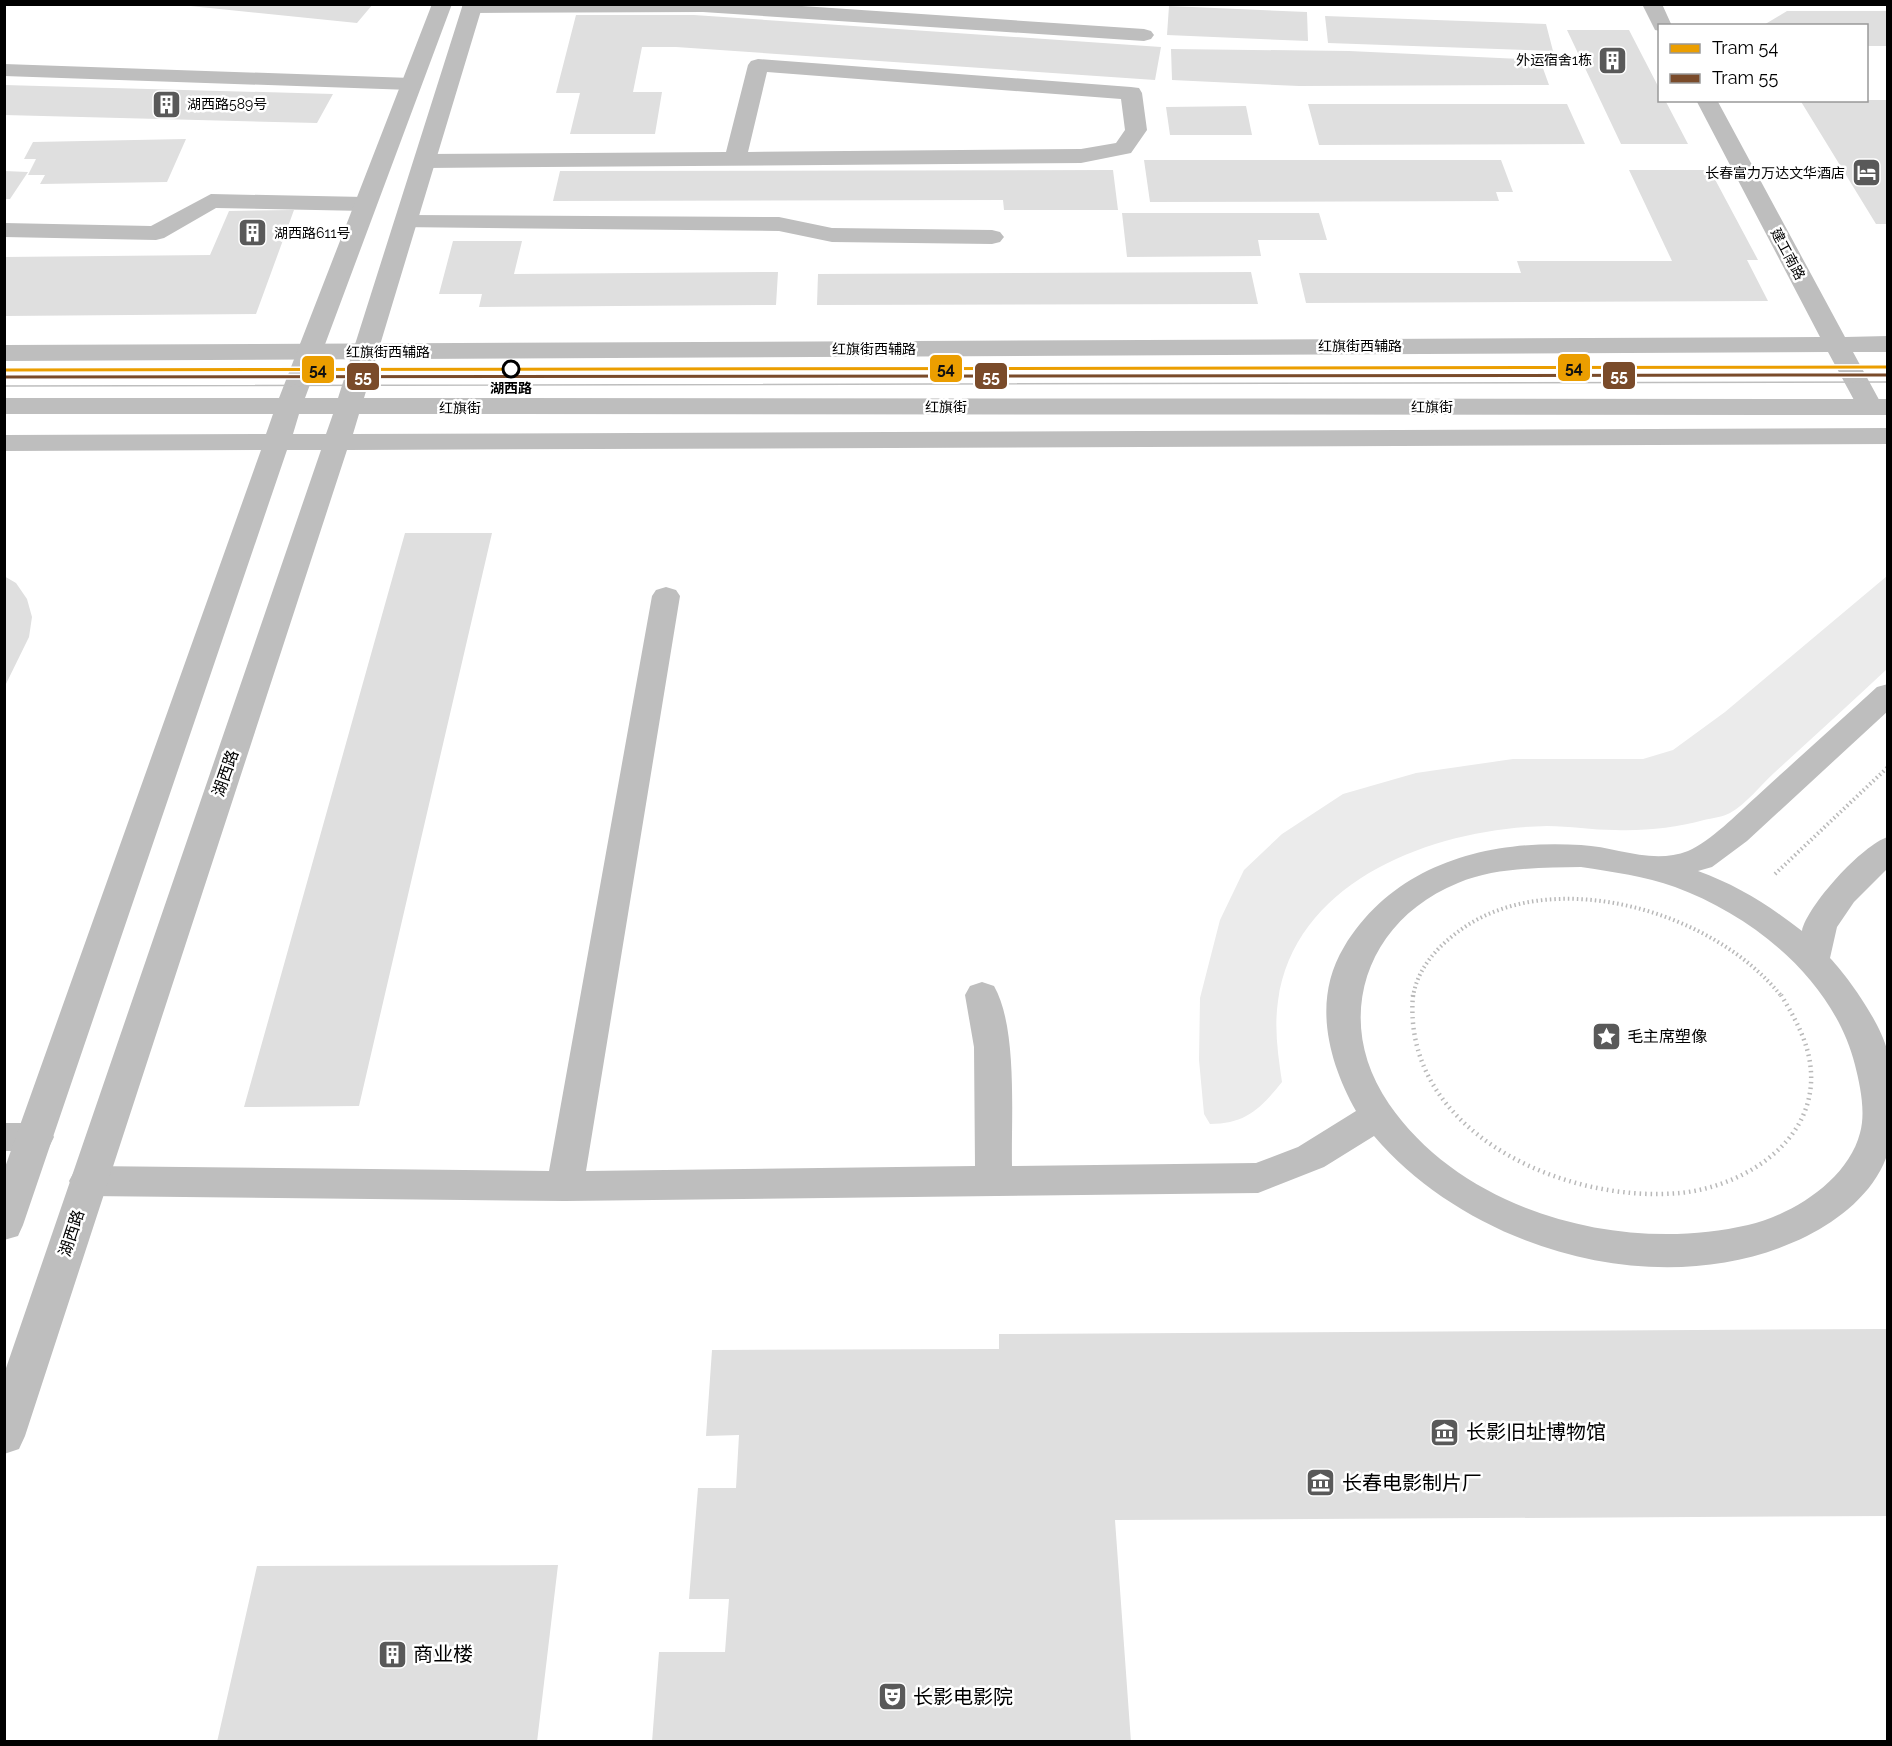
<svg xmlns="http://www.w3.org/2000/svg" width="1892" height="1746" viewBox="0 0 1892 1746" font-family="Raleway,'Noto Sans SC',sans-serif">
<rect width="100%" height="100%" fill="#fff"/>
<!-- green -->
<path fill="#ebebeb" d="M1887 576V669C1850 704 1812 738 1774 773 1761 785 1746 804 1730 813 1723 817 1712 818 1704 820 1675 828 1645 831 1615 830 1592 830 1570 826 1547 826 1439 828 1295 877 1278 1001 1274 1028 1278 1055 1282 1082 1261 1108 1246 1124 1210 1124L1204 1114 1199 1060 1200 998 1220 920 1244 870 1282 834 1343 794 1416 773 1513 759H1643L1673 750 1725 712Z"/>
<!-- building -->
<path fill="#dfdfdf" d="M171 4H373L357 23Z
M1169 6 1307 12 1308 41 1167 35Z
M1787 11H1888V46H1866V26H1762Z
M576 15H694L1161 47 1155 80 676 47H642L633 92H662L655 134H570L580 93H556Z
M1325 16 1546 24 1553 51 1328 43Z
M1567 30H1629L1660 90V100H1665L1688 144H1621Z
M1171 49 1349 51 1540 60 1549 85 1299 86 1172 80Z
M4 85 333 94 317 123 4 115Z
M1800 100H1888V224H1876Z
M1308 104H1567L1585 144 1319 145Z
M1246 106 1252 135H1170L1166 107Z
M186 139 167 182 40 184 45 175H28L36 159H24L33 142Z
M1144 160H1501L1513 192H1496L1499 201 1150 202Z
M1113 170 1118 210H1004L1003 200 553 201 560 171Z
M1629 170H1710L1758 260H1747L1768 301 1306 303 1299 273H1521L1517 261H1672Z
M4 171 28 172 10 199H4Z
M294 210 256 314 4 316V257L210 255 229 211Z
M1122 213H1319L1327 240H1258L1261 256 1127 257Z
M453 241H522L514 274 778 272 776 305 479 307 482 294H439Z
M1251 272 1258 304 817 305 818 274Z
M405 533H492L359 1106 244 1107Z
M4 576 16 583 27 599 32 617 29 637 4 688Z
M1888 1329V1516L1115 1520 1131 1742H652L659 1652H725L729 1599H689L698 1488H736L739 1435 706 1436 712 1350 999 1349V1334Z
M558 1565 537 1742H217L257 1566Z"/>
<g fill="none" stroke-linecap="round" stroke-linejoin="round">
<!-- path-far1 -->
<path stroke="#b9b9b9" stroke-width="4" stroke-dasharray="1.5 3" stroke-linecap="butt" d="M1775 874 1888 767
M1413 997C1417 969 1437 947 1459 931 1551 863 1715 911 1782 997"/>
<!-- path -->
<path stroke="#b9b9b9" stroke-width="4.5" stroke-dasharray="1.5 4" stroke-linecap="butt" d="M1413 995C1401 1131 1563 1204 1680 1193 1749 1186 1825 1135 1809 1057 1804 1034 1793 1015 1781 995"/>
<!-- minor -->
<path fill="#bebebe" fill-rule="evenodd" d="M464 4H772L1144 29 1151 31 1154 35 1151 39 1144 41 703 12 472 13 465 11 462 7Z
M1642 4H1662L1672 26H1660V31L1655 30Z
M758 59 1131 87 1139 88 1142 93 1147 130 1131 153 1081 163 425 168 417 166 414 161 417 156 425 154 726 152 748 65 751 61ZM767 72 1121 99 1125 130 1116 143 1081 149 748 152Z
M4 64 411 78 418 80 422 84 418 88 411 90 4 76Z
M1696 100H1717L1845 337 1888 336V352H1853L1883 407 1879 413 1870 415 1861 413 1828 352 4 361V345L1820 337Z
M211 194 365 197 373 199 376 204 373 209 365 211 216 208 164 238 156 240 4 237V223L151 226Z
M406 215 779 217 832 228 992 230 1000 232 1004 237 1000 242 992 244 832 242 779 231 398 227 394 222 398 217Z
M666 587 676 590 680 596 586 1171 975 1166 974 1047 965 995 970 986 982 982 994 986C1018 1028 1011 1117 1012 1166L1256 1163 1298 1147 1356 1111C1328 1061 1312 1000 1344 947 1394 864 1488 839 1581 845 1618 847 1652 865 1688 851 1711 841 1737 814 1756 797 1796 760 1837 724 1877 687L1888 684V711L1747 841 1712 867 1698 871C1737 885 1770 906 1802 931 1807 906 1863 844 1888 837V868L1854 902 1837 927 1830 958C1849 978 1881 1024 1887 1050 1891 1065 1888 1084 1888 1100 1888 1115 1891 1146 1886 1158 1873 1193 1839 1220 1807 1236 1666 1306 1473 1252 1374 1136L1324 1167 1258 1193 565 1201 88 1196 75 1192 69 1181 75 1170 88 1166 549 1171 652 596 656 590ZM1581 867C1613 872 1645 876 1675 887 1754 916 1834 981 1855 1065 1860 1085 1866 1112 1860 1133 1848 1180 1792 1215 1748 1225 1623 1254 1464 1213 1389 1104 1331 1020 1366 920 1458 883 1496 867 1541 868 1581 867Z
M4 1123H36L49 1127 54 1137 49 1147 36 1151H4Z"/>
<!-- major -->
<path fill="#bebebe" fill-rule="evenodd" d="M432 4H452L305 398H338L463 4H483L364 398 1888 399V415L359 414 353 434 1888 428V444L347 450 25 1436 19 1449 4 1454V1374L321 450H287L23 1225 18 1236 4 1240V1170L261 450 4 451V435L266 434 273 414H4V398H279ZM299 414H333L326 434H293Z"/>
<!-- tram -->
<path stroke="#bebebe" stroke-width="1.5" d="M4 386 1888 382"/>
<defs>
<path id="tram-1" d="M4 370 1888 367"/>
<path id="tram-2" d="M4 377 1888 375"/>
</defs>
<!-- tram-1 casing -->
<use href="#tram-1" stroke="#fff" stroke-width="6"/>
<!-- tram-2 casing -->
<use href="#tram-2" stroke="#fff" stroke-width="6"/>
<!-- tram-1 -->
<use href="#tram-1" stroke="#eb9e00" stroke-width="3"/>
<!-- tram-2 -->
<use href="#tram-2" stroke="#7a4b2a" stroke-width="3"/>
</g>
<!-- icons -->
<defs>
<symbol id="building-square" viewBox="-11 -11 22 22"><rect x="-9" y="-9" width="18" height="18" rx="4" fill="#595959" stroke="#fff"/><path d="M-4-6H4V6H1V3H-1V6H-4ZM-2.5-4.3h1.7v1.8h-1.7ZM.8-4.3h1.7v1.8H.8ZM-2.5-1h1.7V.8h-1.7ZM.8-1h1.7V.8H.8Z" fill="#fff"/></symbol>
<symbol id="hotel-square" viewBox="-11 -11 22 22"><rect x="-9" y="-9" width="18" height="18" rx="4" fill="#595959" stroke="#fff"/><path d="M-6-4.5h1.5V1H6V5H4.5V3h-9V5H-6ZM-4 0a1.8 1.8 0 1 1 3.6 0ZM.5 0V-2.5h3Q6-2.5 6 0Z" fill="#fff"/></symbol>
<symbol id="sight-square" viewBox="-11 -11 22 22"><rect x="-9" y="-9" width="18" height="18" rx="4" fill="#595959" stroke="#fff"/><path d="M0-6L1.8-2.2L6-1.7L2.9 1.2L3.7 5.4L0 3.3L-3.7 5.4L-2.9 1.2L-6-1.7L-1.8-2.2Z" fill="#fff"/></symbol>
<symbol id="museum-square" viewBox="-11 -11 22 22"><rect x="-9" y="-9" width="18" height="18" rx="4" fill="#595959" stroke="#fff"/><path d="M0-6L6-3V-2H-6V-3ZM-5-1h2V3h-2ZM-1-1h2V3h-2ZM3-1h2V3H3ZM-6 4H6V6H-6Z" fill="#fff"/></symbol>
<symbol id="theatre-square" viewBox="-11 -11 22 22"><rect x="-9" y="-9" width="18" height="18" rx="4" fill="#595959" stroke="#fff"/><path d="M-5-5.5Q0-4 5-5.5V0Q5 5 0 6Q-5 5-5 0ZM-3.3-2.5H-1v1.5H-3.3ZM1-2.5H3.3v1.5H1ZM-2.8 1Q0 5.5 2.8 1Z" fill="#fff"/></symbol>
</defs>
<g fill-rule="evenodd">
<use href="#building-square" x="1596" y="44" width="33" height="33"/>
<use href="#building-square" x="150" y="88" width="33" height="33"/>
<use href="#hotel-square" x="1850" y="156" width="33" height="33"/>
<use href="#building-square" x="236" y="216" width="33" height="33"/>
<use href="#sight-square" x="1590" y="1020" width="33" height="33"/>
<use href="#museum-square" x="1428" y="1416" width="33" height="33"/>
<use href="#museum-square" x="1304" y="1466" width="33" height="33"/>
<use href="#building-square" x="376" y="1638" width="33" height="33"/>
<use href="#theatre-square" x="876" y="1680" width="33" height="33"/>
</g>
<!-- markers -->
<circle fill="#fff" stroke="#000" stroke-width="3" cx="511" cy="369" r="8"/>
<g text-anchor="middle" stroke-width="5" stroke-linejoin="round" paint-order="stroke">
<!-- far-poi labels -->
<g font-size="14" fill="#000" stroke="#fff" text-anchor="end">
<text x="1592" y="65">外运宿舍1栋</text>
<text x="187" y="109" text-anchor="start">湖西路589号</text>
<text x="1845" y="178">长春富力万达文华酒店</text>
<text x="274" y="238" text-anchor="start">湖西路611号</text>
</g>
<!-- far-street labels -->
<g font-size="14" fill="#000" stroke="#fff">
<text transform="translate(1788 254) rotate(62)" y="5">建工南路</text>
<text x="1360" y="351">红旗街西辅路</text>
<text x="874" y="354">红旗街西辅路</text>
<text x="388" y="357">红旗街西辅路</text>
<text x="946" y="412">红旗街</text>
<text x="1432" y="412">红旗街</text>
<text x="460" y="413">红旗街</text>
</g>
<!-- far-stop labels -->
<g font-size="14" font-weight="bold" fill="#000" stroke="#fff">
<text x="511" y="393">湖西路</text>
</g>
<!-- street labels -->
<g font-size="16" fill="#000" stroke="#fff">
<text transform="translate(225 773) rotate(-71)" y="6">湖西路</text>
<text transform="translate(71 1233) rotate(-72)" y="6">湖西路</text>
</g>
<!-- poi labels -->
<g font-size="16" fill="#000" stroke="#fff" text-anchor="start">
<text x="1627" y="1042">毛主席塑像</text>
</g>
<!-- near-poi labels -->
<g font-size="20" fill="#000" stroke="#fff" text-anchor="start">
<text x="1466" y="1439">长影旧址博物馆</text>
<text x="1342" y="1490">长春电影制片厂</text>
<text x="413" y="1661">商业楼</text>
<text x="913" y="1704">长影电影院</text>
</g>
</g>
<g stroke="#fff" stroke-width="2">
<rect x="1557" y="353" width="34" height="29" rx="6" fill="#eb9e00"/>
<rect x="929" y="354" width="34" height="29" rx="6" fill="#eb9e00"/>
<rect x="301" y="355" width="34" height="29" rx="6" fill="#eb9e00"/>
<rect x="1602" y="361" width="34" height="29" rx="6" fill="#7a4b2a"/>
<rect x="974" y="362" width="34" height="28" rx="6" fill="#7a4b2a"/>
<rect x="346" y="362" width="34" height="29" rx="6" fill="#7a4b2a"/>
</g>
<g font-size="16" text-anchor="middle" font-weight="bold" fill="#fff">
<text x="1619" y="381">55</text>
<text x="991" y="382">55</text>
<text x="363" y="382">55</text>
</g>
<g font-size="16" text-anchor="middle" font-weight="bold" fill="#111">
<text x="1574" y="373">54</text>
<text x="946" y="374">54</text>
<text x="318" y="375">54</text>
</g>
<!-- border -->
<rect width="1892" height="1746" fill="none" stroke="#000000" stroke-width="12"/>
<!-- legend -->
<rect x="1658" y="24" width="210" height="78" fill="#ffffff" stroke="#999999" stroke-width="1.5"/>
<rect x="1670" y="44" width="30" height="9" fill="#eb9e00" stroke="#999999" stroke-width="1.5"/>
<text x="1712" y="54" font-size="18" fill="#000000">Tram 54</text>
<rect x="1670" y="74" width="30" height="9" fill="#7a4b2a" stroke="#999999" stroke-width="1.5"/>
<text x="1712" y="84" font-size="18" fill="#000000">Tram 55</text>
</svg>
